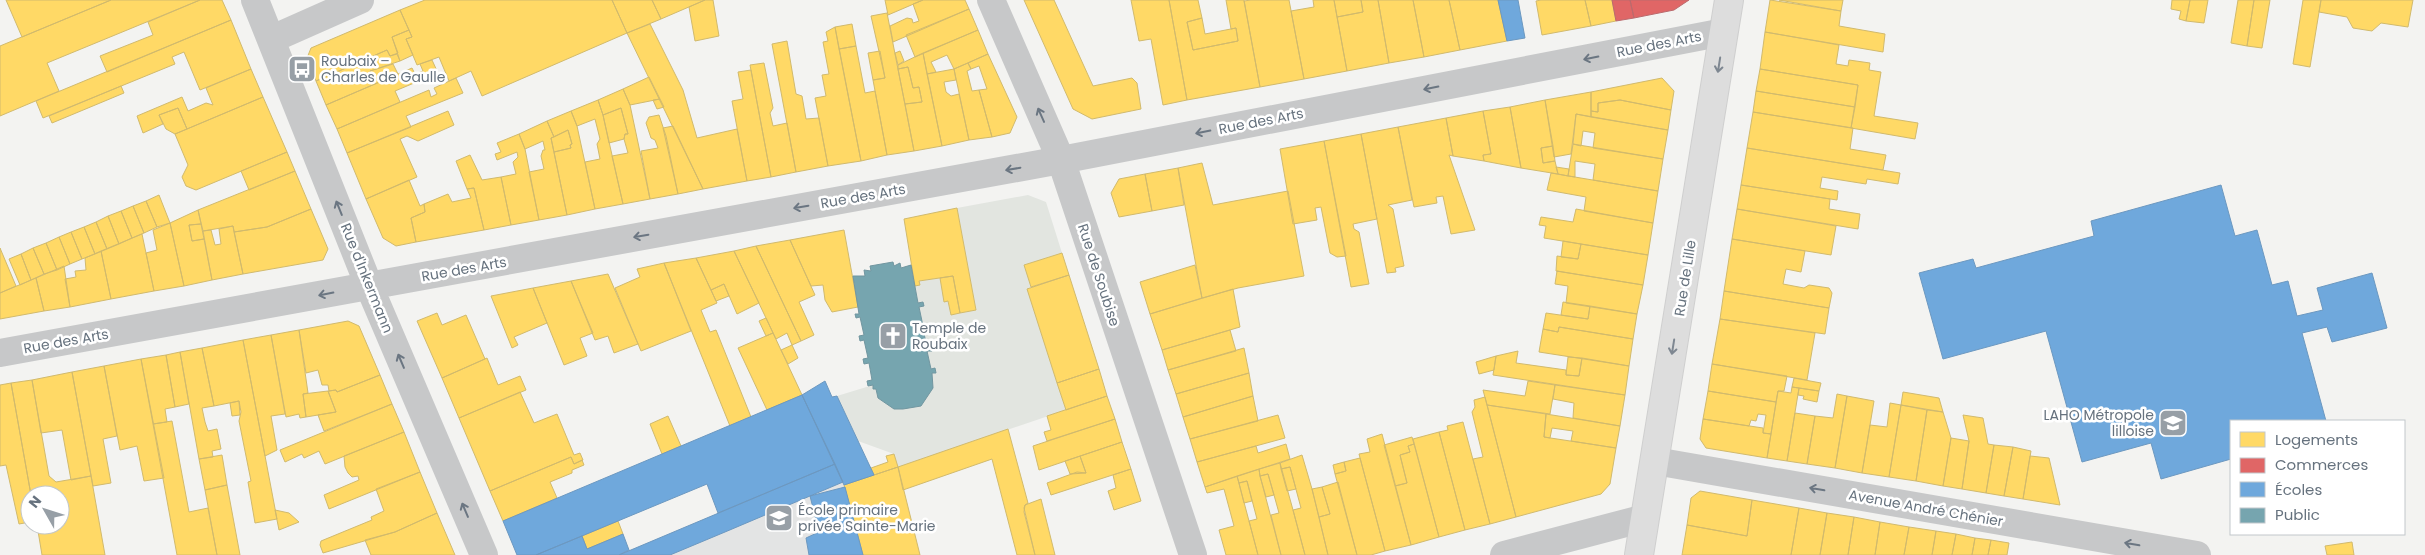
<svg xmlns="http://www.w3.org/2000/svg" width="2425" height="555" viewBox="0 0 2425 555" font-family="Poppins,sans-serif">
<rect width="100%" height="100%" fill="#f3f3f1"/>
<!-- built -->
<path fill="#e3e4e4" d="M835 464 843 482 862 555H619Z"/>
<!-- green -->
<path fill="#e2e5e0" d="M1028 195 1046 202 1062 253 1024 265 1031 287 1028 289 1066 410 898 467 894 454 858 441 837 396 873 385 876 389 878 398 894 409 921 406 933 379 932 373 936 372 935 368 931 369 927 351H932L931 347H927L923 329H928L927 325 923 326 919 307 923 306V302L918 303 915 286 919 285V281L940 278 944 301H948L951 315 976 310 957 208Z"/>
<!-- homes -->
<path fill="#ffd966" stroke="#d1ba6d" d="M6 0H111L22 37Z
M111 0H200L47 63 59 91 0 116V46Z
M200 0H222L231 20 107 72 100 56 153 35 148 22Z
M425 0H612L627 33 482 96 471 71 449 81 439 57 417 65 406 39 412 37 400 10Z
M612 0H652L661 19 627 33Z
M652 0H705L661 19Z
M705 0H713L719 36 695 41 689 7Z
M885 0H923L888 15Z
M923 0H965L969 9 893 42 890 26 907 18 912 19 913 23 919 21 913 4Z
M1024 0H1054L1093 86 1132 78 1137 83 1141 109 1092 119 1073 109Z
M1131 0H1169L1187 100 1163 105 1151 39 1139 41Z
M1169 0H1198L1202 18 1187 22 1193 50 1238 41 1236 28 1231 29 1226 0H1244L1260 87 1187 100Z
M1251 0H1289L1304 79 1260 87 1244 1Z
M1313 0H1334L1347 71 1304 79 1291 11 1314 7Z
M1334 0H1361L1363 12 1337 17Z
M1361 0H1378L1389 63 1347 71 1337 17 1363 12Z
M1378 0H1413L1424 57 1389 63Z
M1413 0H1449L1460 50 1424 57Z
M1449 0H1498L1507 41 1460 50Z
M1541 0H1585L1591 26 1542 35 1536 1Z
M1585 0H1612L1616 21 1591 26Z
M1770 0 1841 11 1839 26 1885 34 1883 52 1765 32Z
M1779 0H1843L1841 11Z
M2172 0H2190L2186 21 2179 19 2181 11 2171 9Z
M2190 0H2208L2204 23 2186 21Z
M2238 0H2254L2247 46 2231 43Z
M2254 0H2270L2262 48 2247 46Z
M2303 0H2321L2310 67 2293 64Z
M2321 0H2413L2408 27 2381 23 2372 31 2353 28 2347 17 2319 12Z
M969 9 978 30 915 57 906 35Z
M400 10 409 30 392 37 398 53 390 56 387 50 316 81 307 58 311 48Z
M887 13 914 151 887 155 873 80 885 78 871 16Z
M1202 18 1205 34 1236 28 1238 41 1193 50 1187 22Z
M231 20 251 69 200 90 184 52 172 57 175 64 43 118 36 101Z
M650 24 683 90 697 138 737 129 747 181 703 189 627 33Z
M852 24 856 46 839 49 835 27Z
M835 27 861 161 828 166 815 98 826 96 822 75 829 74 823 42 828 41 826 32Z
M409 30 412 37 406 39 413 55 400 61 392 37Z
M978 30 988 54 954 69 947 55 931 62 936 72 927 74 923 53Z
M1765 32 1839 45 1836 64 1848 66 1849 60 1870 63 1869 70 1881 72 1874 116 1918 123 1915 139 1851 128 1858 85 1760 69Z
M787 41 796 94 802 96 806 119 819 118 828 166 796 172 772 44Z
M856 46 865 93 875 91 887 155 861 161 839 49Z
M387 50 390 56 397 54 400 61 370 71 375 84 326 105 316 81Z
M880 51 885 78 873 80 868 53Z
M900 51 904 61 898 65 895 53Z
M923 53 942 146 914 151 905 104 922 102 919 87 913 88 908 67 898 69V65Z
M988 54 1017 117 1010 133 992 137 979 90 987 89 979 66 971 69 968 63Z
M432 60 438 73 395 91 400 102 337 129 326 105 412 68 415 74 423 71 420 64Z
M764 63 773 108 770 113 773 126 787 123 796 172 771 177 750 65Z
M968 63 971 69 967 71 972 91 979 90 992 137 969 140 954 69Z
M393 64 398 74 375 84 370 71Z
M908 67 913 88 919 87 922 102 905 104 898 69Z
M251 69 263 97 187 129 178 108 159 115 163 124 143 133 137 116 182 97 188 111 206 103 213 105 206 88Z
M954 69 956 80 944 82 946 92 951 96 959 94 969 140 942 146 927 74Z
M1760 69 1858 85 1855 107 1756 91Z
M751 70 771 177 747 181 732 101 743 99 738 72Z
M649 77 660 99 630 105 623 89Z
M456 78 463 93 406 116 411 127 347 153 337 129 429 90 431 97 437 94 434 88Z
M1662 78 1674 91 1671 110 1620 100 1598 103V112L1591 111V92Z
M121 86 124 93 52 123 49 116Z
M623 89 630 105 650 199 623 204 612 156 628 153 624 139 625 134H628L621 108 603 115 598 100Z
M1756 91 1855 107 1851 128 1753 112Z
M1591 92V117L1576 114 1571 154 1554 157 1545 100Z
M263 97 287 152 196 190 186 186 182 177 188 165 175 134Z
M660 99 664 107 657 109 653 100Z
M598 100 603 115 623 204 595 209 585 162 600 159 597 144 600 139 595 119 577 126 571 111Z
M1545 100 1553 146 1541 148 1543 163 1555 161 1558 174 1521 168 1510 107Z
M1620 100 1671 110 1668 130 1591 117V111L1598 112V103Z
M1510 107 1521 168 1484 161 1483 155 1491 154 1483 111Z
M178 108 187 129 175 134 166 129 159 115Z
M621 108 628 134H625L624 139 609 143 603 115Z
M448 111 454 125 418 141 407 136 400 139 417 177 366 199 347 153Z
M571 111 577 126 595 209 567 215 554 152 571 148 570 145 572 144 568 130 554 137 547 121Z
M1483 111 1491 154 1483 155 1484 161 1453 156 1446 118Z
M1753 112 1853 128 1850 149 1886 155 1883 170 1747 148Z
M1576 114 1668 130 1663 159 1593 148 1595 133 1583 131 1581 146 1573 144Z
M659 115 666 136 678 194 650 199 641 151 658 148 655 140 651 138 646 123 649 117Z
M1446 118 1453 156 1449 155 1475 230 1451 234 1443 196 1436 197 1437 203 1414 207 1398 127Z
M547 121 554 137 551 138 567 215 539 220 529 172 544 169 541 156 543 150H545L543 141 525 149 519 134Z
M673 126 703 189 678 194 663 128Z
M1398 127 1412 200 1388 205 1393 209 1404 266 1395 268 1396 272 1387 273 1361 134Z
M568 130 572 144 570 145 571 148 554 152 551 138Z
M519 134 525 149 539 220 511 225 501 177 516 174 513 162 518 157 517 152 497 160 495 154 501 152 497 143Z
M1361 134 1377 219 1353 224 1354 229 1359 232 1369 284 1351 287 1324 141Z
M1324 141 1346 256 1337 257 1330 253 1321 207 1315 208 1317 220 1293 224 1280 149Z
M1573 144 1663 159 1658 191 1593 180 1595 164 1575 161V177L1568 176Z
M1553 146 1555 161 1543 163 1541 148Z
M1747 148 1900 173 1898 184 1867 179 1866 184 1822 177 1820 188 1838 191 1837 200 1741 185Z
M287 152 295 171 249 190 241 171Z
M470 155 482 180 501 177 511 225 484 230 474 188 467 189 456 161Z
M1202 163 1213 205 1288 191 1304 276 1238 288 1202 298 1178 168Z
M1556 167 1569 169 1568 176 1558 174Z
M1178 168 1184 205 1152 211 1145 174Z
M295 171 311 209 267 227 234 232 233 226 203 231 198 210Z
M1551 173 1658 191 1653 223 1584 211 1586 197 1547 190Z
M1145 174 1152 211 1119 217 1111 193 1119 179Z
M409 180 420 206 424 204 425 212 411 218 416 242 396 246 383 238 366 199Z
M1741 185 1830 199 1829 209 1860 214 1858 229 1737 209Z
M474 188 484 230 416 242 411 218 425 212 424 204 448 194 452 202 471 198 467 189Z
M159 195 170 223 157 227 146 201Z
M146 201 157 227 144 233 133 206Z
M133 206 144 233 132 238 121 211Z
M957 208 976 310 960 313 953 276 919 281 920 285 915 286 904 219Z
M311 209 328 249 323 260 243 274 234 232 267 227Z
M1576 209 1653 223 1648 255 1544 238 1546 226 1539 225 1541 217 1573 222Z
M1737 209 1836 226 1831 255 1732 239Z
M198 210 201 224 189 225 192 241 204 239 212 280 184 286 170 223Z
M121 211 132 238 119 244 108 216Z
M108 216 119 244 107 249 96 222Z
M96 222 107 249 95 254 84 227Z
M170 223 184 286 154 291 146 253 157 250 153 230Z
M201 224 204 239 192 241 189 225Z
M233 226 243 274 212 280 203 231 211 230 215 245 221 244 219 229Z
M84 227 95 254 82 259 71 232Z
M844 230 858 307 832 312 825 300 823 285 811 286 790 240Z
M71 232 82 259 70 264 59 237Z
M142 234 154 291 111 299 101 251Z
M59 237 70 264 57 270 46 243Z
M1732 239 1805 251 1801 272 1786 269 1783 284 1804 288 1809 285 1829 288 1832 293 1829 308 1724 291Z
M790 240 815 295 799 302 814 335 801 341 756 246Z
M1563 241 1581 244 1578 259 1561 257Z
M46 243 57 270 44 274 33 248Z
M1581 244 1648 255 1643 285 1556 271 1557 256 1578 259Z
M756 246 801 341 792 345 787 333 776 339 734 251Z
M0 248 16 286 0 293Z
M33 248 44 274 31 280 21 254Z
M101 251 111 299 70 307 65 279 76 277 75 271 86 270 85 258Z
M734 251 759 303 737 314 724 284 711 290 696 258Z
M1062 253 1069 275 1031 287 1024 265Z
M21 254 31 280 20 285 9 259Z
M696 258 717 303 701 310 710 332 716 330 751 417 730 426 664 263Z
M664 263 691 331 641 351 615 288 640 277 637 269Z
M1195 265 1202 298 1150 314 1140 282Z
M64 266 70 307 44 311 36 278Z
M1557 271 1643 285 1637 314 1566 303 1568 286 1555 284Z
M608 274 638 344 614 353 608 336 595 340 571 281Z
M1069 275 1099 369 1057 383 1027 289Z
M953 276 960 313 951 315 948 301 944 302 940 278Z
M36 278 44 311 0 319V293Z
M571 281 593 333 580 338 587 356 564 365 533 288Z
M724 284 729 296 716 301 711 290Z
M533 288 547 323 514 337 518 345 512 348 491 296Z
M1233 289 1240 327 1162 350 1150 314Z
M1724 291 1829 308 1825 334 1720 319Z
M1563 302 1590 306 1588 319 1561 315Z
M1590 306 1637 314 1633 339 1559 327 1558 332 1543 329 1546 313 1588 319Z
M437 313 442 325 466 315 485 359 442 378 417 321Z
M766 318 773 333 766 336 759 321Z
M1720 319 1815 333 1807 380 1712 364Z
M348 321 359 326 380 375 337 392 336 390 329 391 328 385H322L318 370 306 373 299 330Z
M1559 327 1633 339 1629 366 1539 352 1543 329 1558 332Z
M299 330 308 393 303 394 306 417 300 418 299 414 286 417 271 335Z
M1230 330 1236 351 1168 370 1162 350Z
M773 333 802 395 767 410 738 348Z
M271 335 285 414 271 416 277 450 265 456 243 340Z
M243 340 277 519 255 523 248 482 251 481 239 421 241 412 239 401 214 406 202 348Z
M792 345 798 358 788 364 781 350Z
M202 348 214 406 202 408 205 422 208 431 217 429 221 449 212 451 213 457 199 459 180 352Z
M1244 348 1249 373 1176 394 1168 370Z
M1518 351 1516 363 1566 370V375L1579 376 1582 358 1629 366 1625 395 1493 375 1496 356Z
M180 352 189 404 175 407 166 355Z
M166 355 175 407 165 409 167 422 153 424 141 359Z
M1496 356 1494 370 1479 374 1476 362Z
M1568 357 1582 358 1579 376 1566 375Z
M487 358 498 385 520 376 526 390 459 418 442 378Z
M141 359 164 478 144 481 137 446 120 450 104 366Z
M1712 364 1787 376 1784 391H1778L1776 402 1708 391Z
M104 366 117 436 103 439 111 483 93 486 72 372Z
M1099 369 1107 396 1066 410 1057 383Z
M72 372 91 476 71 480 62 430 41 433 32 380Z
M1249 373 1253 396 1183 417 1176 394Z
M380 375 392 404 324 431 318 415 336 412 328 391 336 390 337 392Z
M1794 378 1821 383 1819 391 1792 387Z
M32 380 49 476 56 482 91 476 105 555H42L37 525H60V495H31L11 383Z
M1528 381 1555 385 1550 414 1487 405 1483 390 1525 396Z
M11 383 31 495 30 522 19 524 6 465 0 466V385Z
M1555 385 1625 395 1620 426 1573 418 1574 403 1553 399Z
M1792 387 1799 388 1787 461 1767 458 1778 391 1791 393Z
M1799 388 1819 391 1817 402 1803 399 1804 396 1798 395Z
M328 391 336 412 306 417 303 394Z
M1708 391 1776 402 1771 434 1763 433 1766 415 1758 414 1756 421 1751 420 1749 426 1703 419Z
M520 392 534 423 557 414 574 455 580 453 583 460 574 464 571 457 490 491 459 418Z
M1903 392 1939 398 1943 412 1901 405Z
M1837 394 1847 396 1835 468 1807 464 1815 416 1833 418Z
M1107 396 1115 419 1047 441 1044 432 1051 430 1047 416Z
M1253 396 1258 421 1190 439 1183 417Z
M1847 396 1874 401 1862 473 1835 468Z
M1485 397 1516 517 1490 524 1473 459 1483 457 1472 412 1475 407 1474 400Z
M239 401 240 415 232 416 230 403Z
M1890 403 1901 405 1889 477 1862 473 1870 425 1887 427Z
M392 404 404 432 325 464 319 451 304 458 302 454 285 462 280 450Z
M1487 405 1546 414 1544 437 1616 448 1610 484 1601 494 1516 517Z
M1901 405 1927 410 1916 481 1889 477Z
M1927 410 1943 412 1951 438 1943 486 1916 481Z
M1795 413 1815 416 1807 464 1787 461Z
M1546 414 1620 426 1616 448 1571 441 1573 431 1552 428 1550 438 1544 437Z
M1278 415 1285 438 1197 462 1190 439Z
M1963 415 1983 418 1988 444 1994 445 1986 493 1962 489 1969 441Z
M668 416 681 446 662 454 650 424Z
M1115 419 1122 442 1039 470 1033 446Z
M1703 419 1763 428V433L1771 434 1767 458 1706 448 1700 439Z
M172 421 189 512 208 508 217 555H177L153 424Z
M1463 422 1490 524 1465 530 1439 432 1448 430 1447 426Z
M1008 429 1028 503 1025 505 1024 512 1035 555H1017L992 459 903 490 898 467Z
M404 432 420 472 329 509 324 495 359 480 358 476 352 477 348 473 345 467 344 456Z
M1439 432 1465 530 1439 537 1413 439Z
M1382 434 1411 545 1385 551 1359 454 1370 452 1367 439Z
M1412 437 1414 444 1408 446 1410 452 1400 455 1407 483 1395 486 1384 445Z
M1951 438 1969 441 1962 489 1943 486Z
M1122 442 1131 469 1051 495 1047 483 1077 472 1086 473 1080 456Z
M1286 444 1290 459 1205 487 1197 462 1256 446 1258 453Z
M1414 444 1439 537 1411 545 1395 486 1407 483 1400 455 1410 452 1408 446Z
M1994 445 2013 447 2004 496 1986 493Z
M2013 447 2031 451 2023 499 2004 496Z
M894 454 898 467 874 475 871 468 888 462 886 456Z
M222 455 227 485 205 490 199 459Z
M1302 455 1312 489 1328 555H1305L1293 510 1301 508 1290 467 1281 469 1280 463Z
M1080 456 1086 473 1070 474 1065 461Z
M2030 456 2049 458 2060 505 2023 499Z
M571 457 574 464 582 460 584 465 572 470V473L550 482 557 498 503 521 490 491Z
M1360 458 1385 551 1371 555H1357L1335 474 1346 471 1344 462Z
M1344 462 1346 471 1335 474 1333 465Z
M1280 463 1293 510 1305 555H1281L1271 515 1279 513 1274 495 1268 474 1260 476 1259 469Z
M898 467 920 555H863L844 485Z
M1290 467 1296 489 1287 491 1281 469Z
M1131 469 1141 501 1114 510 1108 491 1116 488 1113 475Z
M1259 469 1260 476 1281 555H1258L1249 521 1257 519 1247 481 1239 483 1237 476Z
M420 472 437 513 395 532 323 553 320 545 321 541 372 520 371 517 384 511 376 489Z
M1268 474 1274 495 1266 497 1260 476Z
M1237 476 1249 521 1258 555H1226L1219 530 1234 526 1224 489 1207 493 1205 487Z
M1247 481 1252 501 1244 503 1239 483Z
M1338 482 1357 555H1328L1319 517 1330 514 1322 487Z
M227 485 240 555H217L205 490Z
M1322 487 1330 514 1319 517 1312 489Z
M1700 491 1752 500 1747 536 1687 525 1691 498Z
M1041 499 1055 555H1035L1024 508 1025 505Z
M1752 500 1799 508 1791 555H1682L1687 525 1747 536Z
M1799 508 1827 513 1820 555H1791Z
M275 510 289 513 299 522 279 530Z
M437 513 455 555H371L365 540 395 532Z
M1827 513 1854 517 1848 555H1820Z
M1854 517 1880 522 1875 555H1848Z
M618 521 623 534 587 549 582 536Z
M1880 522 1909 527 1904 555H1875Z
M1909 527 1936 531 1932 555H1904Z
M1936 531 1956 534 1952 555H1932Z
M1956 534 1975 538 1972 555H1952Z
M1975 538 1991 540 1988 555H1972Z
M1991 540 2009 543 2007 555H1988Z
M2352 542 2354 555H2327L2325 546Z"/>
<!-- shops -->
<path fill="#e06666" stroke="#bb6a6d" d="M1612 0H1630L1634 18 1616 21Z
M1630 0H1689L1674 10 1634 18Z"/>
<!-- schools -->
<path fill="#6fa8dc" stroke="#6c98c0" d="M1498 0H1518L1525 38 1507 41Z
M2221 185 2235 236 2257 230 2272 285 2288 281 2297 316 2323 310 2317 288 2372 273 2387 328 2332 342 2327 327 2302 333 2326 421H2231V459L2161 479 2151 443 2082 462 2046 331 1943 359 1919 273 1973 259 1976 268 2094 236 2091 221Z
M825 381 832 397 837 396 874 475 844 485 802 395Z
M802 395 835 464 718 513 707 484 536 555H517L503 521Z
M835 464 843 482 725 532 670 555H619Z
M845 487 863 555H809L806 538 819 532 810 496Z
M623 534 629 550 619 555H536L582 536 587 549Z"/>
<!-- public -->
<path fill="#76a5af" stroke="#7196a0" d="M893 262 894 266 900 263 901 268 911 265 918 303 923 302 924 306 919 307 923 326 927 325 928 329H923L927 347 931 346 932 351H927L931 369 935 368 936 373H932L933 388 921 406 903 409H894L878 398 876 389H873V385L868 386 867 381 872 380 869 363 864 364 863 359 868 358 864 340 860 341 859 336 864 335 860 317 856 318 855 314H859L853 276H865L864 270 871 271 870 266Z"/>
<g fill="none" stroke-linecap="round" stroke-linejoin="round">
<defs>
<path id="secondary" d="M1639 555 1729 0"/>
</defs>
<!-- secondary casing -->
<use href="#secondary" stroke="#cfcfcf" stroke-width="30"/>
<!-- street -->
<path stroke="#c7c8c9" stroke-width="28" d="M255 0 369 286 484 555
M991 0 1061 160 1193 555
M272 39 360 0
M0 353 1061 160 1724 32
M1655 461 2197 555
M1504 555 1645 518"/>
<!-- secondary -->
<use href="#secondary" stroke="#ddd" stroke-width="28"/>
</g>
<!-- one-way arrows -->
<defs><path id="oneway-shaft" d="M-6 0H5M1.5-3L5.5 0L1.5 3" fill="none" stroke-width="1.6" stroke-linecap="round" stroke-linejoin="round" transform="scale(1.25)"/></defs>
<g stroke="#6b7682">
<use href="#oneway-shaft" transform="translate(1591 58) rotate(169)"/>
<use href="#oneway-shaft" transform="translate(1431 88) rotate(169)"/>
<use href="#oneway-shaft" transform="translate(1041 115) rotate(-114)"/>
<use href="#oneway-shaft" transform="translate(1203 132) rotate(169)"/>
<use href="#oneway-shaft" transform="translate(1013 169) rotate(170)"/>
<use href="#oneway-shaft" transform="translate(801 207) rotate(170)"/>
<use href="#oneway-shaft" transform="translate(339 208) rotate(-112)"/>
<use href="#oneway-shaft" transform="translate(641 236) rotate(170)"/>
<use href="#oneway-shaft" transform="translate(326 294) rotate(169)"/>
<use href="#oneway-shaft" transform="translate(401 361) rotate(-113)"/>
<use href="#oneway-shaft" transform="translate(1817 489) rotate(-170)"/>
<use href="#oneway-shaft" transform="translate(465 510) rotate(-113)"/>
<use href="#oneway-shaft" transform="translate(2132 544) rotate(-170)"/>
</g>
<g stroke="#7e8791">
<use href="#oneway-shaft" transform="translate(1719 65) rotate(99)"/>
<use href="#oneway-shaft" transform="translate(1673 347) rotate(99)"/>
</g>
<!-- icons -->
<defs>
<symbol id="bus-square" viewBox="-11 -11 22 22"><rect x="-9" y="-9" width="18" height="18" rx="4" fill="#979fa6" stroke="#fff"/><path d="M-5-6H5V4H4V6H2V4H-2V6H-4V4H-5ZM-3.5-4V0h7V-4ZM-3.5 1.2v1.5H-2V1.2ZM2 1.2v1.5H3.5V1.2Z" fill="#fff"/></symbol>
<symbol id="church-square" viewBox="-11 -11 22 22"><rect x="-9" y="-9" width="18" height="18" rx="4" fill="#979fa6" stroke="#fff"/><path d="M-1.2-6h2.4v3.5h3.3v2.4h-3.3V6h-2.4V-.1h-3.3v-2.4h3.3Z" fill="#fff"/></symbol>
<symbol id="university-square" viewBox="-11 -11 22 22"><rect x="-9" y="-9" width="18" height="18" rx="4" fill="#979fa6" stroke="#fff"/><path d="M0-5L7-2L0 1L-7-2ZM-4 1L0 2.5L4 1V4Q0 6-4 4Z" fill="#fff"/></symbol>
<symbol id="school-square" viewBox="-11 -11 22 22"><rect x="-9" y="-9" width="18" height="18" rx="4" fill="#979fa6" stroke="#fff"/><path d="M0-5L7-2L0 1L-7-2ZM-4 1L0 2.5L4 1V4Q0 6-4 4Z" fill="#fff"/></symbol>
</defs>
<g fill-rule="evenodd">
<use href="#bus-square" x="286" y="53" width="32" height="32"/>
<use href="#church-square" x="877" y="320" width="32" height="32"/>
<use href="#university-square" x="2157" y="407" width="32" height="32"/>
<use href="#school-square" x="763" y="502" width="32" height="32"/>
</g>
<g text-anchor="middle" stroke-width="5" stroke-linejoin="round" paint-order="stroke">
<!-- street labels -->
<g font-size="14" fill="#66727e" stroke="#fff">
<text transform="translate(1659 44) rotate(-11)" y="5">Rue des Arts</text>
<text transform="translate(1261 121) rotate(-11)" y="5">Rue des Arts</text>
<text transform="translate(863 196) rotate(-10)" y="5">Rue des Arts</text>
<text transform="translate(464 269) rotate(-10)" y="5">Rue des Arts</text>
<text transform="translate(1099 275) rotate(72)" y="5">Rue de Soubise</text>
<text transform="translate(367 278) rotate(68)" y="5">Rue d'Inkermann</text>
<text transform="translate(1685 278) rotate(-81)" y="5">Rue de Lille</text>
<text transform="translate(66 341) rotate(-10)" y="5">Rue des Arts</text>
<text transform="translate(1926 508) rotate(10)" y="5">Avenue André Chénier</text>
</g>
<!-- poi labels -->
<g font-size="14" fill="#66727e" stroke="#fff" text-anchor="start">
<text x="321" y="66">Roubaix –<tspan x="321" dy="16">Charles de Gaulle</tspan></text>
<text x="912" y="333">Temple de<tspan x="912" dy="16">Roubaix</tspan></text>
<text x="2154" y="420" text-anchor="end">LAHO Métropole<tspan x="2154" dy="16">lilloise</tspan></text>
<text x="798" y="515">École primaire<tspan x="798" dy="16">privée Sainte-Marie</tspan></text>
</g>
</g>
<!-- legend -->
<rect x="2230" y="420" width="175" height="115" fill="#ffffff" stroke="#c2c7cb"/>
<rect x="2240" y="432" width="25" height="15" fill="#ffd966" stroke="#c2c7cb"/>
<text x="2275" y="445" font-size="15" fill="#66727e">Logements</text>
<rect x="2240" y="458" width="25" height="15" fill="#e06666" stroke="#c2c7cb"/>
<text x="2275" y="470" font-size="15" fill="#66727e">Commerces</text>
<rect x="2240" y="482" width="25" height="15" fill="#6fa8dc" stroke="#c2c7cb"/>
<text x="2275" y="495" font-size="15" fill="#66727e">Écoles</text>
<rect x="2240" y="508" width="25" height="15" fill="#76a5af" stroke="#c2c7cb"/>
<text x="2275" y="520" font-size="15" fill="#66727e">Public</text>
<!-- north arrow -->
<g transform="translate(45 510) rotate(309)"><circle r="24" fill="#ffffff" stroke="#c2c7cb"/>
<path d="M0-4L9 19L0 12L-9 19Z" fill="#979fa6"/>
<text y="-8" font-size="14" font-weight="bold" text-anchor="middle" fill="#66727e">N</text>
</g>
</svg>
